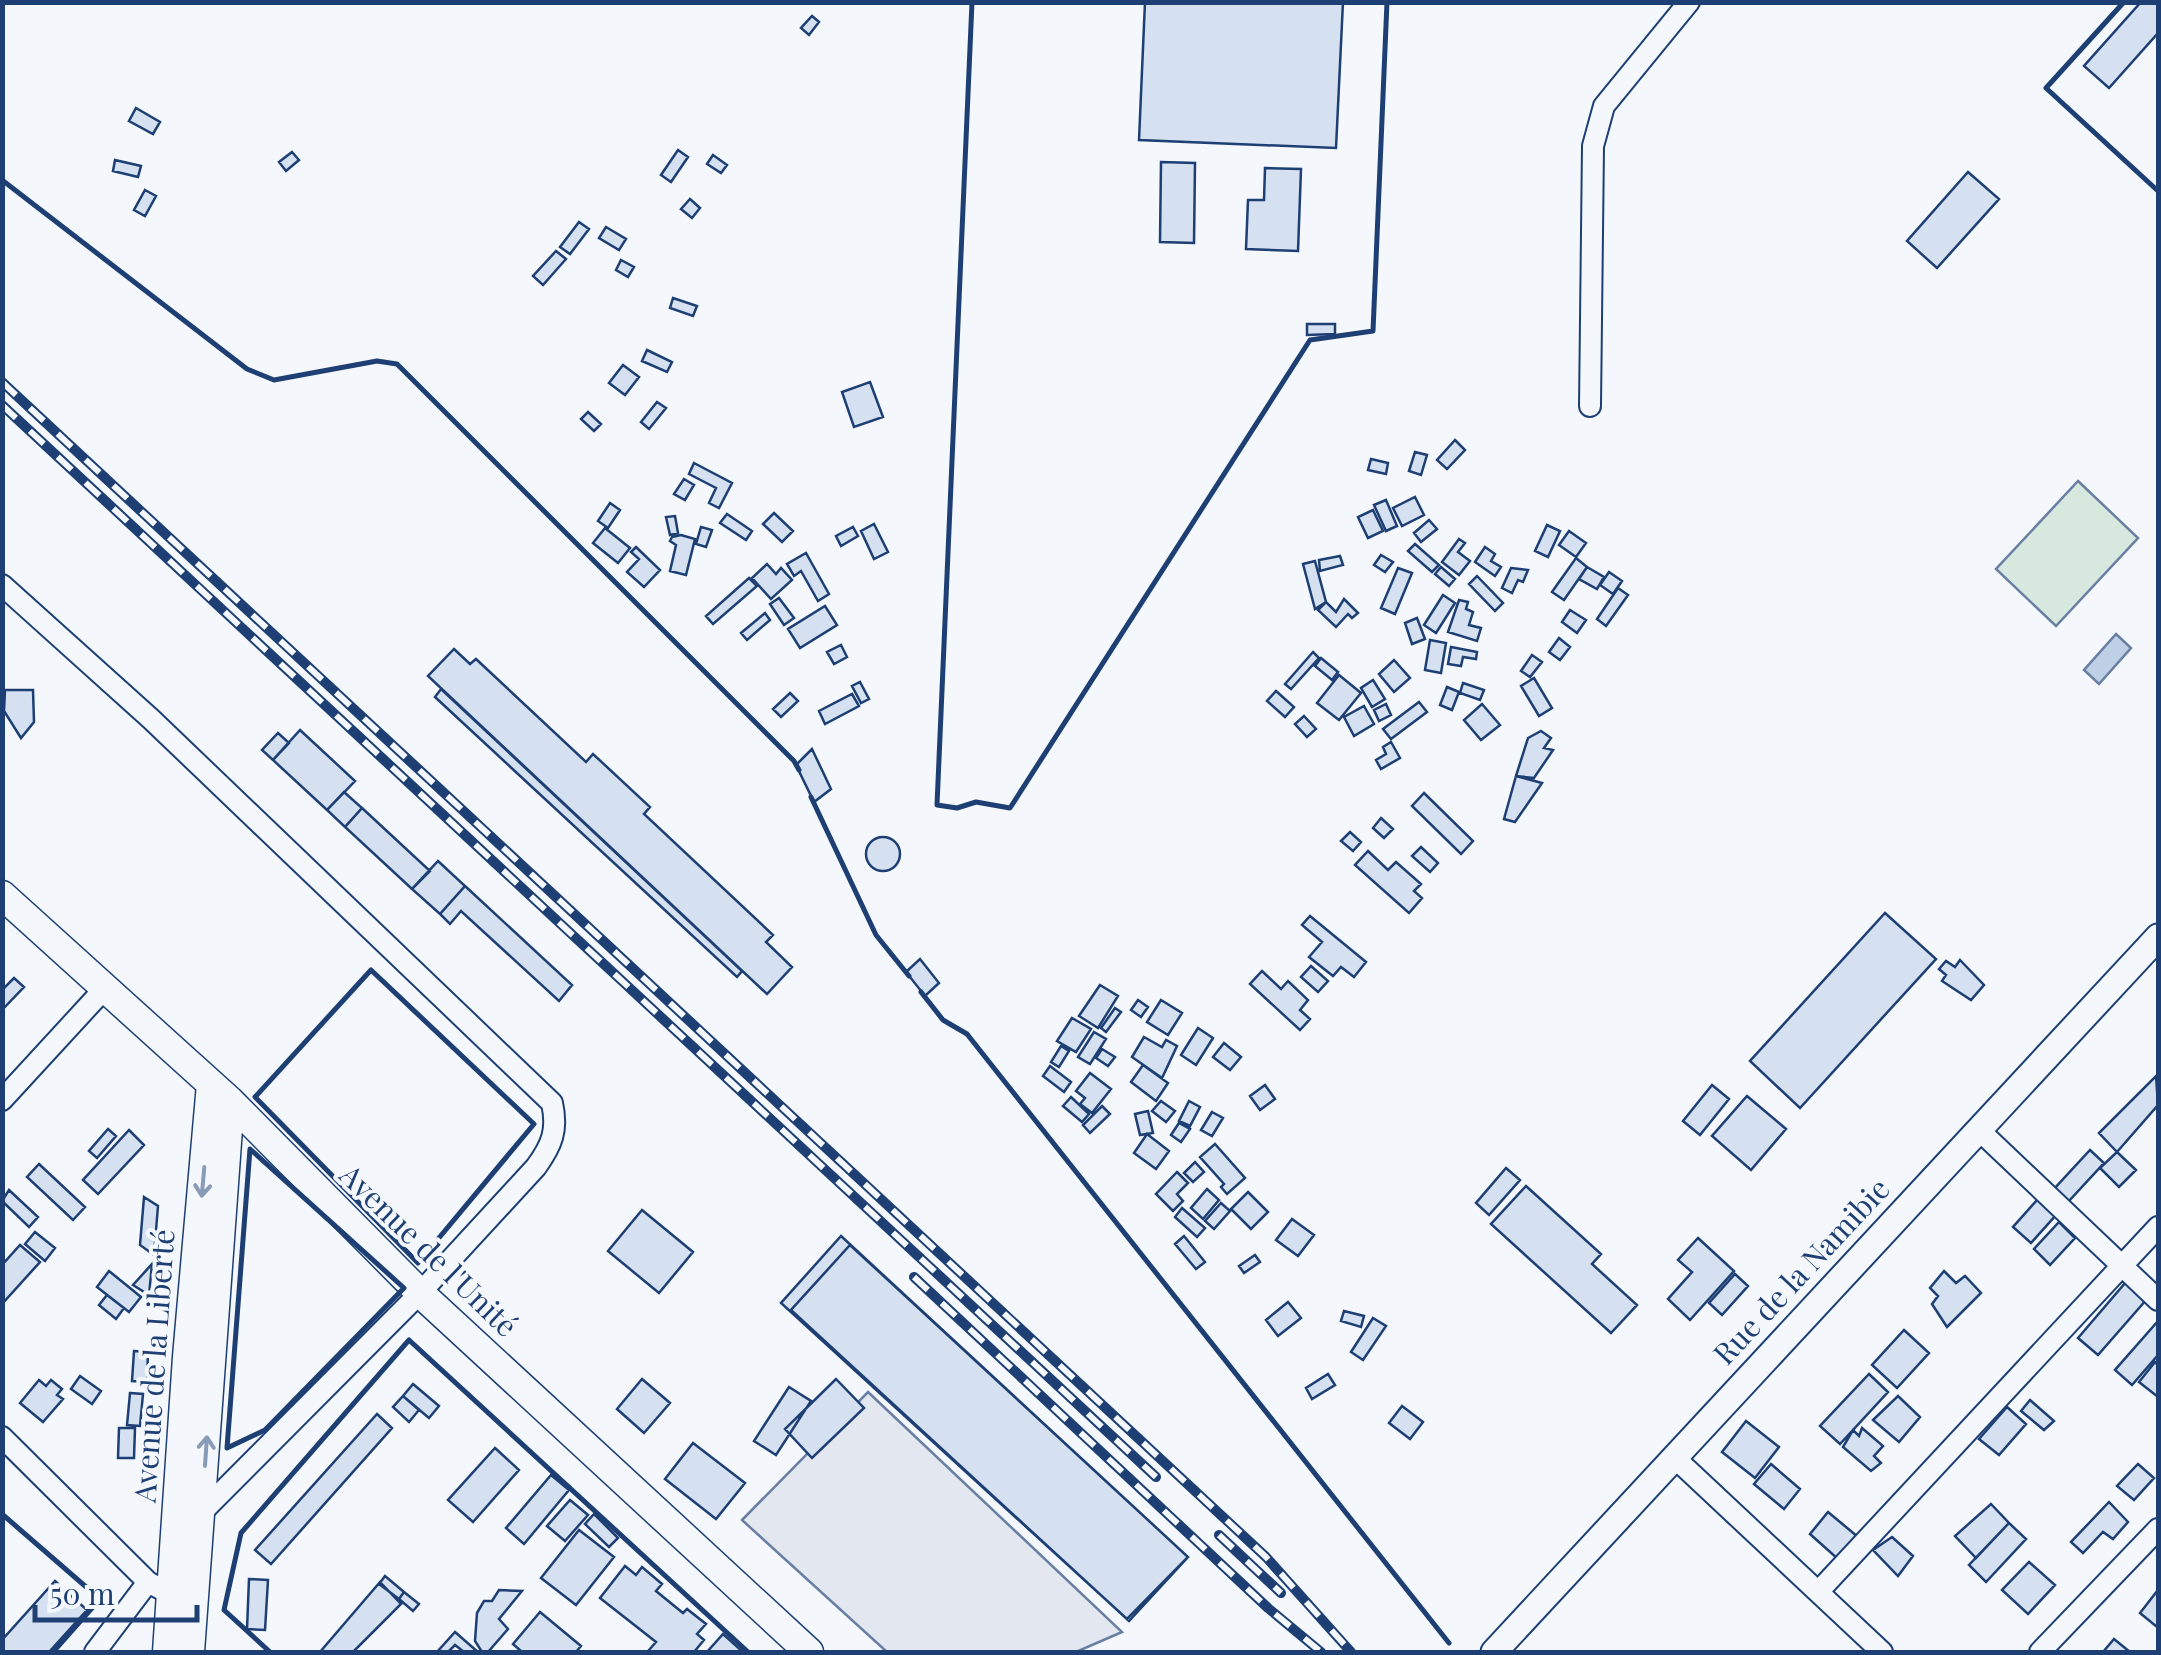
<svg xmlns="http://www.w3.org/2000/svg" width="2161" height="1655" viewBox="0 0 2161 1655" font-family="'Playfair Display',serif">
<rect width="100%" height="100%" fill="#f4f7fb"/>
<!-- green -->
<path fill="#d7e8df" stroke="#687fa3" stroke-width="2.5" d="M2078 481 2138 538 2056 626 1996 569Z"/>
<!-- parking -->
<path fill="#e3e8f0" stroke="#687fa3" stroke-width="2.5" d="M868 1392 1122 1632 1076 1652H887L742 1520Z"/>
<!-- water -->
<path fill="#bed0e5" stroke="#687fa3" stroke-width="2.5" d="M2116 634 2131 648 2099 684 2084 670Z"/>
<!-- building -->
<path fill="#d5e0f0" stroke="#1d3f73" stroke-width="2.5" d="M1145 2H1343L1336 148 1139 140Z
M2141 2H2158V33L2109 88 2084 66Z
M812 16 819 22 809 35 801 28Z
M136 108 160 122 153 134 129 121Z
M678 150 688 157 671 182 661 175Z
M292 152 299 160 286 171 279 162Z
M713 155 727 165 721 173 707 164Z
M115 160 141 166 138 177 113 171Z
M1161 162 1195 163 1194 243 1160 242Z
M1265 168 1301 169 1298 251 1246 249 1248 200H1264Z
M1968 172 1999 199 1937 268 1907 241Z
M145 190 156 196 145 216 134 210Z
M690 199 700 208 692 218 681 209Z
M579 222 589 229 570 254 560 247Z
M606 227 626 239 619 250 599 238Z
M556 251 566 259 543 285 533 276Z
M621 260 634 267 628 277 616 270Z
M673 298 697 306 693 316 670 308Z
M1307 324H1335V334L1307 335Z
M647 350 672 362 667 372 642 361Z
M623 365 639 377 625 395 609 383Z
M870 382 883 417 854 427 842 392Z
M657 402 666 408 649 429 641 422Z
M588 412 601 424 594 431 581 419Z
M1455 440 1465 450 1447 469 1437 460Z
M1415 452 1427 455 1421 475 1409 471Z
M1371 459 1388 463 1386 474 1368 470Z
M694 463 732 483 719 508 709 503 716 488 689 474Z
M684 479 694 485 685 500 674 494Z
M1415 497 1424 515 1402 526 1393 508Z
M1386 500 1397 526 1386 531 1374 505Z
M610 503 620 510 608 528 598 521Z
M1373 510 1383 531 1368 538 1358 517Z
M774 513 793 531 782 542 763 524Z
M727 514 752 531 746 540 720 523Z
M675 516 678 533 670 535 666 517Z
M1429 520 1437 529 1421 542 1414 533Z
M874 524 888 552 874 559 861 531Z
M1547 525 1560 531 1548 557 1535 551Z
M701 527 712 530 706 547 696 544Z
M853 527 858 536 841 546 836 536Z
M605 528 630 548 618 563 593 543Z
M1569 531 1586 543 1576 557 1559 545Z
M681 535 695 539 686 575 670 571 676 545 670 541 672 537Z
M1459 539 1465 543 1458 552 1470 561 1459 575 1442 562Z
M1415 544 1439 565 1432 572 1408 551Z
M636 547 660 570 644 587 627 572 639 559 631 552Z
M1485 547 1495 554 1491 561 1501 567 1495 576 1475 562Z
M806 553 829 594 818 601 801 571 794 576 787 564Z
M1381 555 1393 562 1385 572 1374 565Z
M1340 556 1343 565 1320 571 1319 560Z
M1576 558 1587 567 1564 600 1552 592Z
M1315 561 1326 602 1315 609 1303 564Z
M767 564 776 574 781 568 792 580 771 599 752 578Z
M1441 567 1455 579 1449 586 1435 574Z
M1587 567 1604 577 1597 589 1579 579Z
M1398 568 1412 573 1395 614 1381 608Z
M1511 568 1528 570 1523 582 1518 580 1512 593 1502 588Z
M1609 572 1622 581 1613 594 1600 585Z
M1477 576 1503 603 1495 611 1469 584Z
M749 578 757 586 713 624 706 616Z
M1618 588 1628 595 1606 626 1597 619Z
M1443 595 1455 603 1436 633 1424 625Z
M779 598 794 618 784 625 770 604Z
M1344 599 1358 613 1352 618 1348 614 1336 627 1318 610 1326 602 1336 612Z
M1459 600 1468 602 1466 609 1473 612 1469 625 1481 628 1477 641 1448 632Z
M825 606 837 625 800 648 788 629Z
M1570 610 1586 620 1577 633 1562 622Z
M765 613 770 620 747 640 741 633Z
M1417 618 1425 639 1412 644 1405 623Z
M1559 638 1570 647 1560 660 1549 652Z
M1430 640 1446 643 1441 673 1425 670Z
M841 645 847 657 834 664 827 652Z
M1451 647 1477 652 1476 659 1463 657 1461 666 1448 664Z
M454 649 470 664 476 659 586 762 593 754 650 807 644 814 773 935 766 942 792 967 767 994 428 676Z
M1313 652 1319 658 1291 689 1285 684Z
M1532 655 1542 662 1530 677 1521 671Z
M1321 658 1338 672 1332 680 1315 666Z
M1394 660 1410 678 1394 692 1379 674Z
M1339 675 1361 693 1339 720 1317 703Z
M1534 678 1552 708 1539 716 1521 686Z
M1373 680 1385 699 1372 707 1361 688Z
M860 682 869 699 861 703 852 686Z
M1463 683 1484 690 1480 700 1460 693Z
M1447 687 1459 692 1452 710 1440 705Z
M441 689 742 971 737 977 435 697Z
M5 690H33L34 722 21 738 4 711Z
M1276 691 1294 707 1285 717 1267 701Z
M790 693 798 701 781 717 773 709Z
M852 694 859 706 825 724 819 711Z
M1419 702 1427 712 1391 739 1383 729Z
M1386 704 1391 715 1379 721 1374 710Z
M1482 704 1500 725 1481 740 1464 720Z
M1364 706 1374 724 1354 736 1344 717Z
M1304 716 1316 729 1307 737 1295 724Z
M300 730 355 781 327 810 273 760Z
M1541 731 1551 738 1544 748 1553 750 1534 778 1516 776 1528 738Z
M278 733 289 743 273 760 262 750Z
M1391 742 1400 758 1381 769 1376 760 1386 754 1383 747Z
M812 749 831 789 814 802 796 765Z
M1516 776 1542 783 1515 822 1504 819Z
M344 792 362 808 345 827 327 810Z
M1424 793 1473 841 1461 854 1412 806Z
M362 808 430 871 412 889 345 827Z
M1381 818 1393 829 1384 838 1373 828Z
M1350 832 1361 842 1353 851 1341 841Z
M866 854a17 17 0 1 1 34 0a17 17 0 1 1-34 0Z
M1421 847 1438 863 1430 872 1412 856Z
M1368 851 1388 870 1396 862 1421 884 1414 891 1422 898 1409 913 1355 865Z
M438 861 465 886 440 914 412 889Z
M465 886 572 985 559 1001 461 911 450 924 440 914Z
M1885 913 1936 959 1800 1108 1750 1061Z
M1310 916 1366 962 1354 977 1341 967 1333 976 1309 957 1322 942 1302 925Z
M920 959 939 983 925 996 906 972Z
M1960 960 1984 985 1971 1000 1942 981 1946 975 1939 969 1946 961 1955 967Z
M1311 966 1328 981 1318 992 1301 977Z
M1262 971 1281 989 1288 981 1308 1000 1300 1010 1310 1019 1300 1030 1250 984Z
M14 978 24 987 2 1010V990Z
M1100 985 1118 996 1098 1028 1079 1016Z
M1138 1000 1148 1007 1141 1017 1131 1010Z
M1161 1000 1182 1013 1168 1035 1147 1022Z
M1115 1008 1121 1012 1106 1032 1101 1028Z
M1072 1018 1091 1029 1076 1052 1057 1041Z
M1198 1028 1213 1038 1196 1065 1181 1055Z
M1094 1032 1106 1039 1090 1064 1078 1057Z
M1144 1037 1162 1047 1166 1040 1177 1046 1162 1078 1132 1057Z
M1224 1043 1241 1057 1230 1070 1213 1057Z
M1061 1046 1069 1051 1059 1067 1051 1062Z
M1102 1049 1115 1057 1108 1066 1096 1058Z
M1143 1065 1168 1083 1156 1101 1131 1082Z
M1050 1066 1071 1082 1064 1092 1043 1076Z
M1090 1073 1111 1089 1092 1113 1080 1104 1085 1098 1076 1091Z
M2156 1076 2158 1105 2117 1152 2099 1133Z
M1265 1085 1275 1099 1260 1110 1250 1096Z
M1712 1085 1729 1099 1700 1135 1683 1121Z
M1747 1096 1786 1129 1751 1170 1712 1136Z
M1071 1097 1089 1114 1082 1122 1063 1106Z
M1161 1101 1175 1111 1166 1122 1152 1111Z
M1189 1101 1200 1107 1190 1126 1179 1121Z
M1102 1106 1110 1114 1090 1133 1083 1125Z
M1148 1111 1153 1133 1140 1135 1135 1114Z
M1212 1112 1223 1118 1212 1136 1201 1130Z
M1179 1123 1190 1129 1181 1142 1171 1135Z
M108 1129 116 1136 97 1158 89 1151Z
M129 1130 144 1145 98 1194 83 1180Z
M1147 1134 1169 1151 1156 1169 1134 1153Z
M1215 1144 1245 1178 1227 1194 1221 1187 1224 1184 1200 1157Z
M2090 1150 2104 1163 2068 1202 2054 1189Z
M2117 1152 2136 1170 2119 1187 2100 1168Z
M1195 1162 1204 1172 1193 1182 1184 1173Z
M39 1164 85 1207 73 1220 27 1177Z
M1506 1168 1520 1180 1489 1215 1476 1203Z
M1177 1172 1188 1183 1177 1194 1183 1201 1173 1211 1156 1194Z
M1526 1186 1601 1254 1592 1264 1637 1305 1611 1333 1491 1224Z
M1207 1189 1219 1200 1203 1219 1191 1208Z
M9 1190 38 1217 29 1227 2 1201Z
M1248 1192 1268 1212 1251 1229 1231 1209Z
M144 1197 158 1206 154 1255 140 1245Z
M2038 1199 2056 1215 2031 1243 2013 1227Z
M1221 1203 1230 1211 1214 1229 1205 1221Z
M1182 1208 1205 1228 1197 1237 1175 1217Z
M642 1210 693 1252 659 1293 608 1251Z
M1292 1219 1314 1235 1298 1256 1276 1240Z
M2059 1222 2075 1238 2050 1265 2034 1249Z
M35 1232 55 1248 45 1261 25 1244Z
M841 1236 1188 1557 1127 1619 781 1303Z
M1184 1236 1205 1262 1196 1269 1175 1244Z
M1698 1238 1734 1271 1690 1320 1668 1299 1692 1272 1678 1260Z
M20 1245 40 1262 2 1304V1265Z
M850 1245 1188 1557 1129 1621 791 1310Z
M1255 1255 1260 1262 1244 1273 1239 1266Z
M152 1264 149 1295 133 1285Z
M109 1271 141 1297 129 1312 97 1287Z
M1944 1271 1956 1283 1965 1276 1981 1293 1947 1327 1932 1304 1938 1296 1930 1288Z
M1735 1274 1748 1286 1722 1315 1709 1303Z
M2126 1282 2147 1299 2098 1355 2078 1338Z
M107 1295 124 1308 116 1319 99 1305Z
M1288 1302 1301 1318 1278 1336 1266 1320Z
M1344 1311 1364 1316 1361 1327 1341 1321Z
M1373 1318 1386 1326 1363 1360 1351 1352Z
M2158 1321V1355L2132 1385 2115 1370Z
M1904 1330 1929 1353 1897 1388 1872 1365Z
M134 1351 148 1352 147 1382 132 1381Z
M2155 1362 2158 1365V1397L2139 1382Z
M1328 1374 1335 1385 1312 1399 1306 1388Z
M1869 1374 1888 1392 1840 1444 1820 1426Z
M80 1376 101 1391 92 1404 71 1389Z
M642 1379 670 1403 644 1433 617 1409Z
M836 1379 864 1408 812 1458 785 1429Z
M39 1380 46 1386 51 1380 62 1389 57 1395 63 1399 43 1422 20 1403Z
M413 1384 439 1406 429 1418 403 1396Z
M789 1387 811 1401 776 1455 754 1441Z
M130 1393 143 1394 140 1426 127 1425Z
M403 1396 419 1410 409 1422 393 1407Z
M1898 1396 1920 1417 1899 1442 1873 1420Z
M2030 1400 2054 1421 2044 1430 2021 1411Z
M1402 1406 1423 1422 1410 1439 1389 1423Z
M2007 1407 2026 1424 1999 1455 1979 1439Z
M377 1414 392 1428 271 1564 255 1550Z
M1746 1421 1779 1447 1755 1478 1722 1452Z
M119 1428H135L134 1458H118Z
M1862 1428 1883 1446 1874 1456 1881 1463 1871 1471 1843 1447 1853 1430 1859 1436Z
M693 1443 745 1483 716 1519 665 1479Z
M495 1448 519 1470 473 1522 448 1500Z
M1771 1464 1800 1489 1784 1509 1754 1484Z
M2138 1464 2154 1478 2134 1500 2117 1486Z
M551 1475 569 1490 524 1544 506 1528Z
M570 1500 588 1515 565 1541 547 1526Z
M2109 1502 2128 1522 2113 1539 2103 1532 2083 1553 2071 1542Z
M1991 1504 2009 1523 1976 1558 1955 1536Z
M1828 1512 1858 1537 1839 1560 1810 1534Z
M594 1514 618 1538 609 1547 585 1524Z
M2009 1523 2026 1539 1986 1582 1969 1565Z
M579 1530 614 1557 576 1605 541 1578Z
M1892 1537 1913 1556 1898 1576 1873 1550Z
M2029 1562 2055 1585 2028 1614 2002 1590Z
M625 1566 636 1575 642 1567 662 1584 656 1591 683 1613 687 1609 706 1624 697 1634 704 1640 694 1652H653L649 1650 656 1642 600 1598Z
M385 1576 404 1592 399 1599 379 1584Z
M249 1579 268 1580 265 1630 247 1629Z
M55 1581 87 1610 49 1652H2V1640Z
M380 1582 401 1604 353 1652H320Z
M499 1590 522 1591 499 1619 508 1629 488 1652H482L475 1641 477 1613 484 1601H492Z
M2158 1590V1624L2157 1627 2140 1613Z
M404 1592 419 1604 413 1611 399 1599Z
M540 1612 581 1646 576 1652H522L513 1644Z
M455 1632 478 1652H464L455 1645 448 1652H437Z
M723 1634 743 1652H707Z
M2114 1639 2130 1652H2103Z"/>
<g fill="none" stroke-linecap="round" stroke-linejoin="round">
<defs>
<path id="minor" d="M1590 406 1593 146 1604 106 1689 2
M2 585 151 719 552 1103C558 1130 552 1145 536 1167L420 1293 194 1520
M2 1100 106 987
M1979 1130 2158 1300
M2 1437 148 1582 170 1594 183 1595
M1675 1458 1882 1652
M1818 1592 2158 1227
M95 1652 148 1582
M2040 1652 2158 1529"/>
<path id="tertiary" d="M1494 1652 2158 937"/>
<path id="secondary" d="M2 895 230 1101 420 1293 809 1652
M167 1652 187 1357 211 1084
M190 1652 230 1101"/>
</defs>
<!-- minor casing -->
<use href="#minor" stroke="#1d3f73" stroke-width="24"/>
<!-- tertiary casing -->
<use href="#tertiary" stroke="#1d3f73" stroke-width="29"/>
<!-- secondary casing -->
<use href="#secondary" stroke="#1d3f73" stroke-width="31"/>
<!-- minor -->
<use href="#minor" stroke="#f4f7fb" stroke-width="20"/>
<!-- tertiary -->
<use href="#tertiary" stroke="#f4f7fb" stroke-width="25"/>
<!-- secondary -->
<use href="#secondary" stroke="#f4f7fb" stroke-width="28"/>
<defs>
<path id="rail" d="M2 382 1266 1557 1351 1652
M2 405 1156 1477
M914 1277 1268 1608 1321 1652
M1219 1535 1281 1593"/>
</defs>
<!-- rail casing -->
<use href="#rail" stroke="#1d3f73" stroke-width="10"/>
<!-- rail -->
<use href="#rail" stroke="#f4f7fb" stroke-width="6" stroke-dasharray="19" stroke-linecap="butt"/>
<!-- wall -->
<path stroke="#1d3f73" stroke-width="5" d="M972 2 937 805 957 808 976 802 1010 808 1310 340 1373 331 1387 2
M2124 2 2046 88 2158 191
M2 180 247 369 274 380 377 361 397 364 794 761 799 770
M811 797 876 935 909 976
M371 970 534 1124 418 1263 255 1097Z
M921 992 943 1020 967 1034 1449 1643
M250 1149 404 1288 265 1430 227 1448Z
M2 1514 100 1599 53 1652
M270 1652 224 1610 241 1533 409 1340 748 1652"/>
</g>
<!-- one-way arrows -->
<defs><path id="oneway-shaft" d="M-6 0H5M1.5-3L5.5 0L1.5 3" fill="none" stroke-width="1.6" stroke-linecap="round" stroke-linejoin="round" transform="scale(2.5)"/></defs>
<g stroke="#889bb7">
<use href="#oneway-shaft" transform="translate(203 1182) rotate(95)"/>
<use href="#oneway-shaft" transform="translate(206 1451) rotate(-86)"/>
</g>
<g text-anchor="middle" stroke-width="8" stroke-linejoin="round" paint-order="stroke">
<!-- street labels -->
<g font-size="30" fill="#1d3f73" stroke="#f4f7fb">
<text transform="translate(428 1251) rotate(44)" y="10">Avenue de l'Unité</text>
<text transform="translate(1802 1272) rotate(-47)" y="10">Rue de la Namibie</text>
<text transform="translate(155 1366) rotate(-86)" y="10">Avenue de la Liberté</text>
</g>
</g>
<!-- border -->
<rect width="2161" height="1655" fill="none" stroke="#1d3f73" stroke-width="10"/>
<!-- scale -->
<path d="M35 1605v15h162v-15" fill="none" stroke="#1d3f73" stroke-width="5"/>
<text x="50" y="1605" font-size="30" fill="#1d3f73" stroke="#f4f7fb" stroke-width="8" paint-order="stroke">50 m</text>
</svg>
